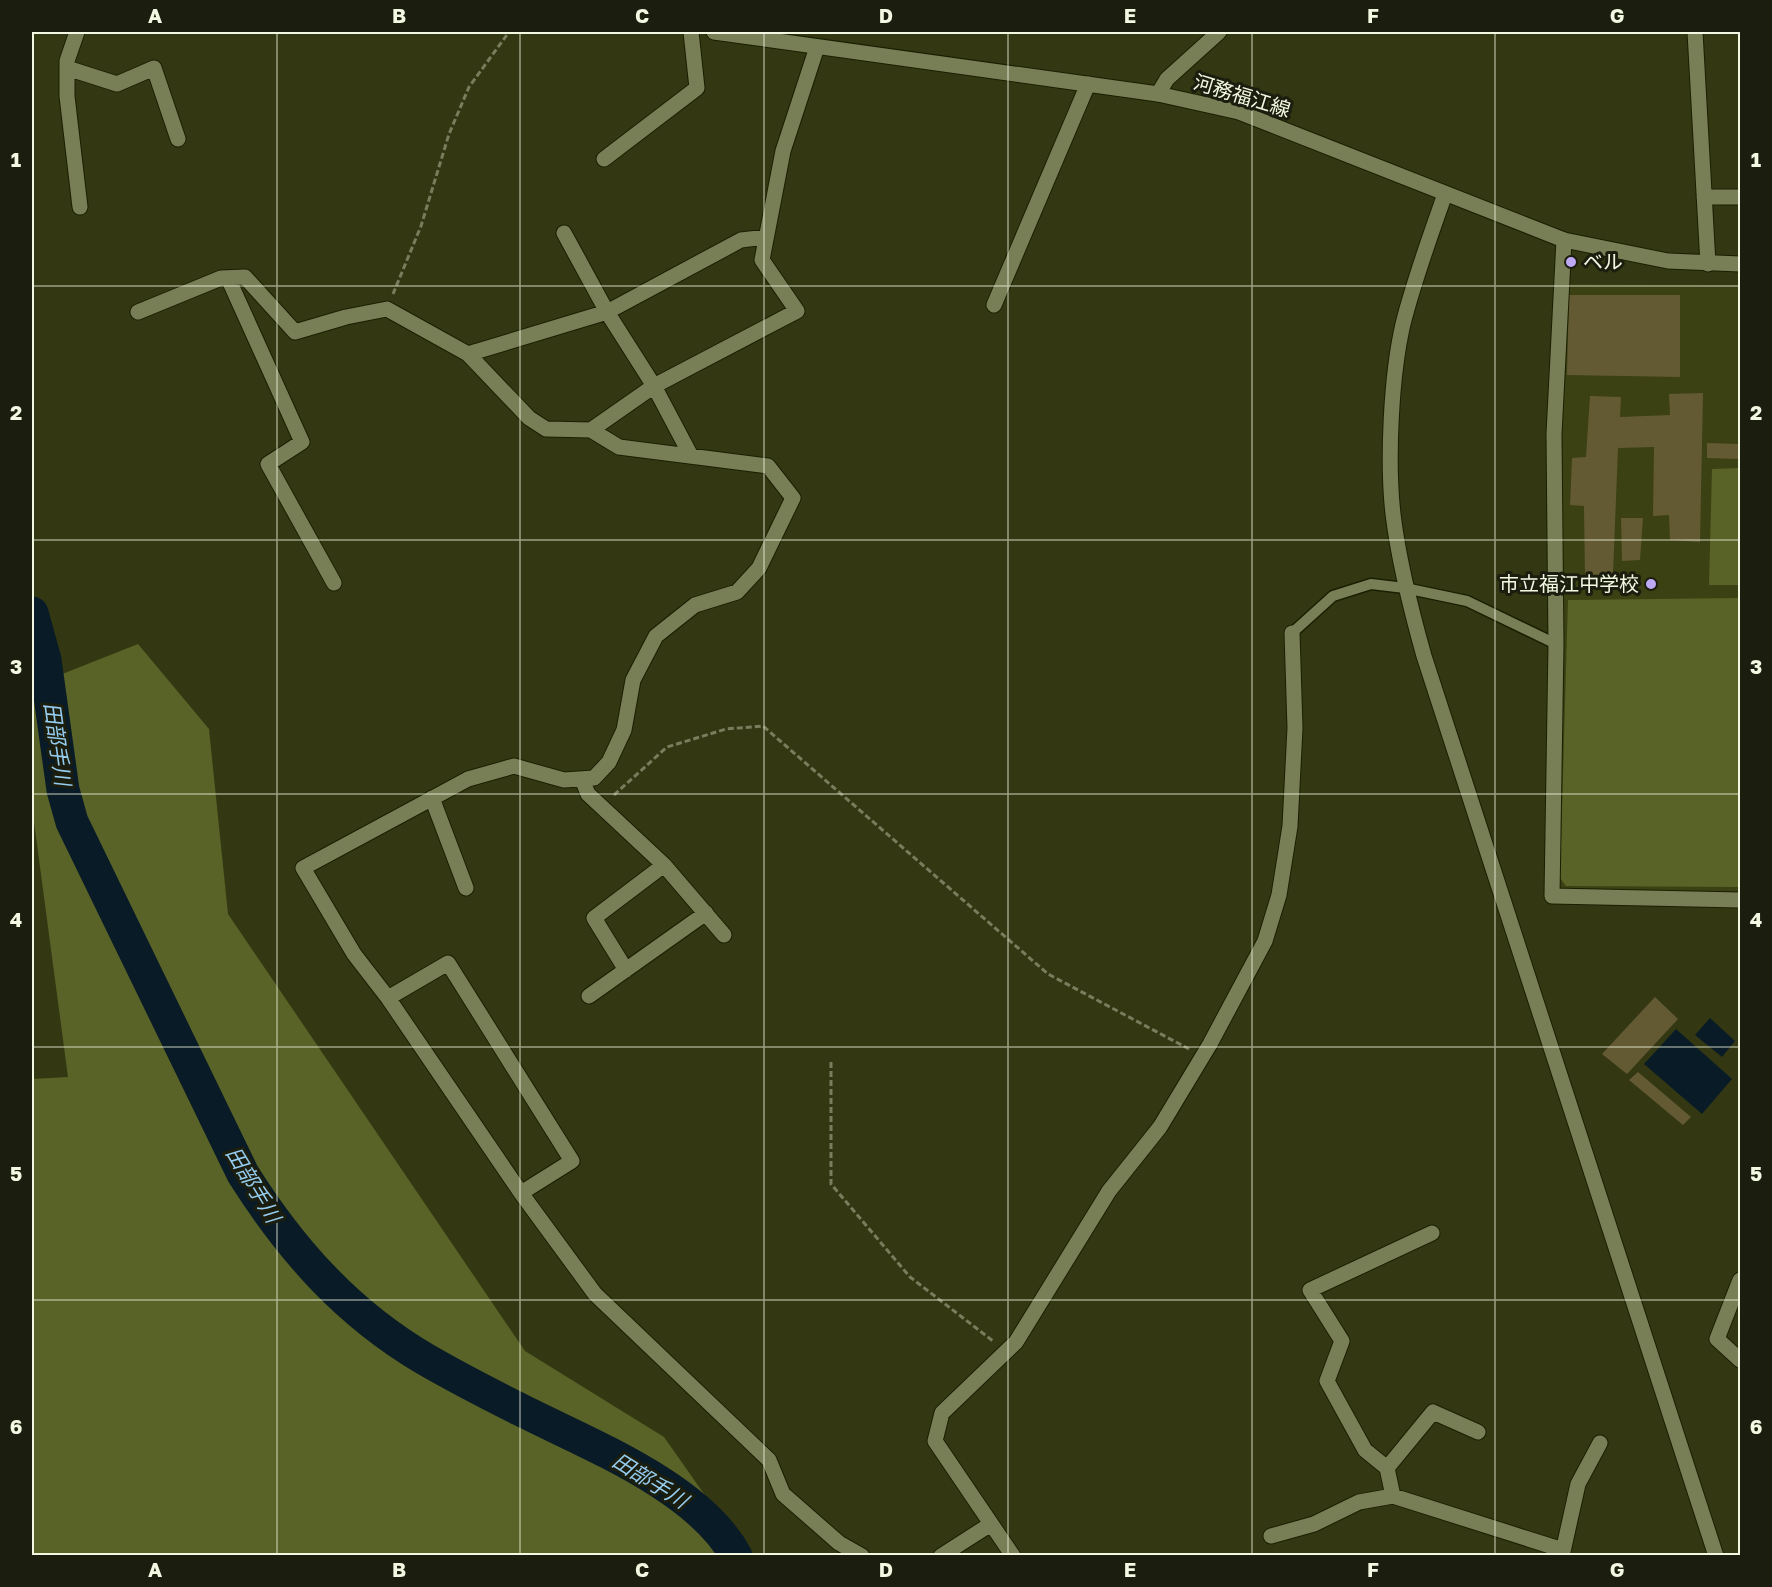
<svg xmlns="http://www.w3.org/2000/svg" width="1772" height="1587" viewBox="0 0 1772 1587" font-family="'Golos Text','Noto Sans JP',sans-serif">
<rect width="100%" height="100%" fill="#333812"/>
<!-- built -->
<path fill="#3b4112" d="M1564 284 1740 285V892L1562 890 1557 883Z"/>
<!-- green -->
<path fill="#596227" d="M1740 468V585H1709L1712 469Z
M1740 598V887L1566 886 1560 878 1568 600Z
M138 644 209 729 228 914 525 1351 664 1437 747 1555H32V1079L68 1077 32 807V686Z"/>
<!-- water -->
<path fill="#091b26" d="M1710 1018 1735 1041 1722 1057 1695 1035Z
M1676 1029 1732 1079 1702 1114 1644 1064Z"/>
<g fill="none" stroke-linecap="round" stroke-linejoin="round">
<!-- river -->
<path stroke="#091b26" stroke-width="33" d="M32 613 45 660 63 790 72 822 243 1174C291 1250 347 1313 425 1359 456 1377 489 1394 521 1410 588 1444 699 1487 736 1556"/>
</g>
<!-- building -->
<path fill="#635a33" d="M1569 295H1680V377L1567 375Z
M1703 393 1700 542 1670 540 1669 515 1653 516 1654 447 1618 448 1613 574 1585 576 1584 506 1570 505 1572 458 1586 457 1590 396 1621 397 1620 417 1670 415 1669 394Z
M1707 443 1740 444V459L1707 458Z
M1621 518H1643L1640 560 1622 561Z
M1655 997 1678 1019 1627 1074 1602 1054Z
M1638 1072 1691 1117 1683 1125 1629 1080Z"/>
<g fill="none" stroke-linecap="round" stroke-linejoin="round">
<defs>
<path id="service" d="M1292 633 1333 596 1371 584 1405 588 1467 601 1556 644"/>
<path id="minor" d="M77 32 67 61V96L80 207
M1695 32 1708 264
M67 68 117 84 154 68 178 139
M1158 94 1167 79 1219 32
M604 159 697 88 691 32
M1704 197H1740
M564 233 607 312 741 240 766 237
M1564 240 1554 434 1556 644 1552 896 1740 900
M228 278 302 442 268 464 334 583
M994 305 1088 84
M138 312 221 278 245 277 295 332 346 317 387 309 468 354 529 418 546 429 591 430 619 447 768 466 793 498 759 568 737 592 695 605 656 636 633 680 624 730 609 762 594 778 564 780 514 766 468 779 303 868 354 954 388 998 521 1193 595 1294 769 1460 783 1494 839 1543 862 1556
M468 354 607 312 654 386 797 311 762 260 783 151 817 47
M591 430 654 386 690 454
M582 779 588 794 664 865 724 935
M432 798 466 888
M626 970 594 918 664 865
M589 996 706 913
M388 998 448 963 572 1161 521 1193
M1740 1280 1717 1339 1740 1360
M1387 1468 1433 1412 1478 1432
M1393 1496 1387 1468 1365 1450 1327 1381 1342 1341 1310 1290 1432 1233
M1271 1536 1314 1524 1359 1502 1393 1496 1563 1550
M941 1556 991 1524
M1013 1556 935 1441 942 1413 1016 1342 1109 1191 1160 1127 1210 1044 1265 941 1279 895 1290 826 1295 728 1292 633
M1562 1556 1578 1484 1600 1443"/>
<path id="tertiary" d="M1445 194C1430 237 1414 280 1403 324 1391 376 1387 461 1393 514 1399 563 1411 610 1424 656L1716 1556"/>
<path id="secondary" d="M714 32 1158 94 1239 112 1564 240 1668 261 1740 264"/>
</defs>
<!-- service casing -->
<use href="#service" stroke="#1b1f00" stroke-width="13"/>
<!-- minor casing -->
<use href="#minor" stroke="#1b1f00" stroke-width="17"/>
<!-- tertiary casing -->
<use href="#tertiary" stroke="#1b1f00" stroke-width="17"/>
<!-- secondary casing -->
<use href="#secondary" stroke="#1b1f00" stroke-width="17"/>
<!-- path -->
<path stroke="#787d5d" stroke-width="3" stroke-dasharray="6 3" stroke-linecap="butt" d="M393 294 421 226 449 134 469 87 509 32
M614 795 667 747 726 729 763 726 1048 974 1189 1049
M831 1062V1184L910 1277 993 1341"/>
<!-- service -->
<use href="#service" stroke="#787f57" stroke-width="10"/>
<!-- minor -->
<use href="#minor" stroke="#787f57" stroke-width="15"/>
<!-- tertiary -->
<use href="#tertiary" stroke="#787f57" stroke-width="15"/>
<!-- secondary -->
<use href="#secondary" stroke="#787f57" stroke-width="15"/>
</g>
<!-- grid -->
<path fill="none" stroke="#f3f8e2" stroke-width="1.5" stroke-opacity="0.55" d="M277 32V1556M520 32V1556M764 32V1556M1008 32V1556M1252 32V1556M1495 32V1556M32 286H1740M32 540H1740M32 794H1740M32 1047H1740M32 1300H1740"/>
<!-- markers -->
<g fill="#bea9f5" stroke="#1b1e0e" stroke-width="2">
<circle cx="1571" cy="262" r="6"/>
<circle cx="1651" cy="584" r="6"/>
</g>
<g text-anchor="middle" stroke-width="6" stroke-linejoin="round" paint-order="stroke">
<!-- street labels -->
<g font-size="20" fill="#f3f8e2" stroke="#1b1e0e">
<text transform="translate(1242 96) rotate(17)" y="7">河務福江線</text>
</g>
<!-- poi labels -->
<g font-size="20" fill="#f3f8e2" stroke="#1b1e0e" text-anchor="start">
<text x="1583" y="269">ベル</text>
<text x="1639" y="591" text-anchor="end">市立福江中学校</text>
</g>
<!-- water labels -->
<g font-size="21" font-style="italic" fill="#95ccef" stroke="#1b1e0e">
<text transform="translate(57 744) rotate(82)" y="7">田部手川</text>
<text transform="translate(253 1185) rotate(59)" y="7">田部手川</text>
<text transform="translate(650 1481) rotate(32)" y="7">田部手川</text>
</g>
</g>
<!-- border -->
<rect width="1772" height="1587" fill="none" stroke="#1b1e0e" stroke-width="66"/>
<rect x="33" y="33" width="1706" height="1521" fill="none" stroke="#f3f8e2" stroke-width="2"/>
<g font-size="20" text-anchor="middle" font-weight="bold" fill="#f3f8e2">
<text x="155" y="23">A</text>
<text x="399" y="23">B</text>
<text x="642" y="23">C</text>
<text x="886" y="23">D</text>
<text x="1130" y="23">E</text>
<text x="1373" y="23">F</text>
<text x="1617" y="23">G</text>
<text x="16" y="167">1</text>
<text x="1756" y="167">1</text>
<text x="16" y="420">2</text>
<text x="1756" y="420">2</text>
<text x="16" y="674">3</text>
<text x="1756" y="674">3</text>
<text x="16" y="927">4</text>
<text x="1756" y="927">4</text>
<text x="16" y="1181">5</text>
<text x="1756" y="1181">5</text>
<text x="16" y="1434">6</text>
<text x="1756" y="1434">6</text>
<text x="155" y="1577">A</text>
<text x="399" y="1577">B</text>
<text x="642" y="1577">C</text>
<text x="886" y="1577">D</text>
<text x="1130" y="1577">E</text>
<text x="1373" y="1577">F</text>
<text x="1617" y="1577">G</text>
</g>
</svg>
